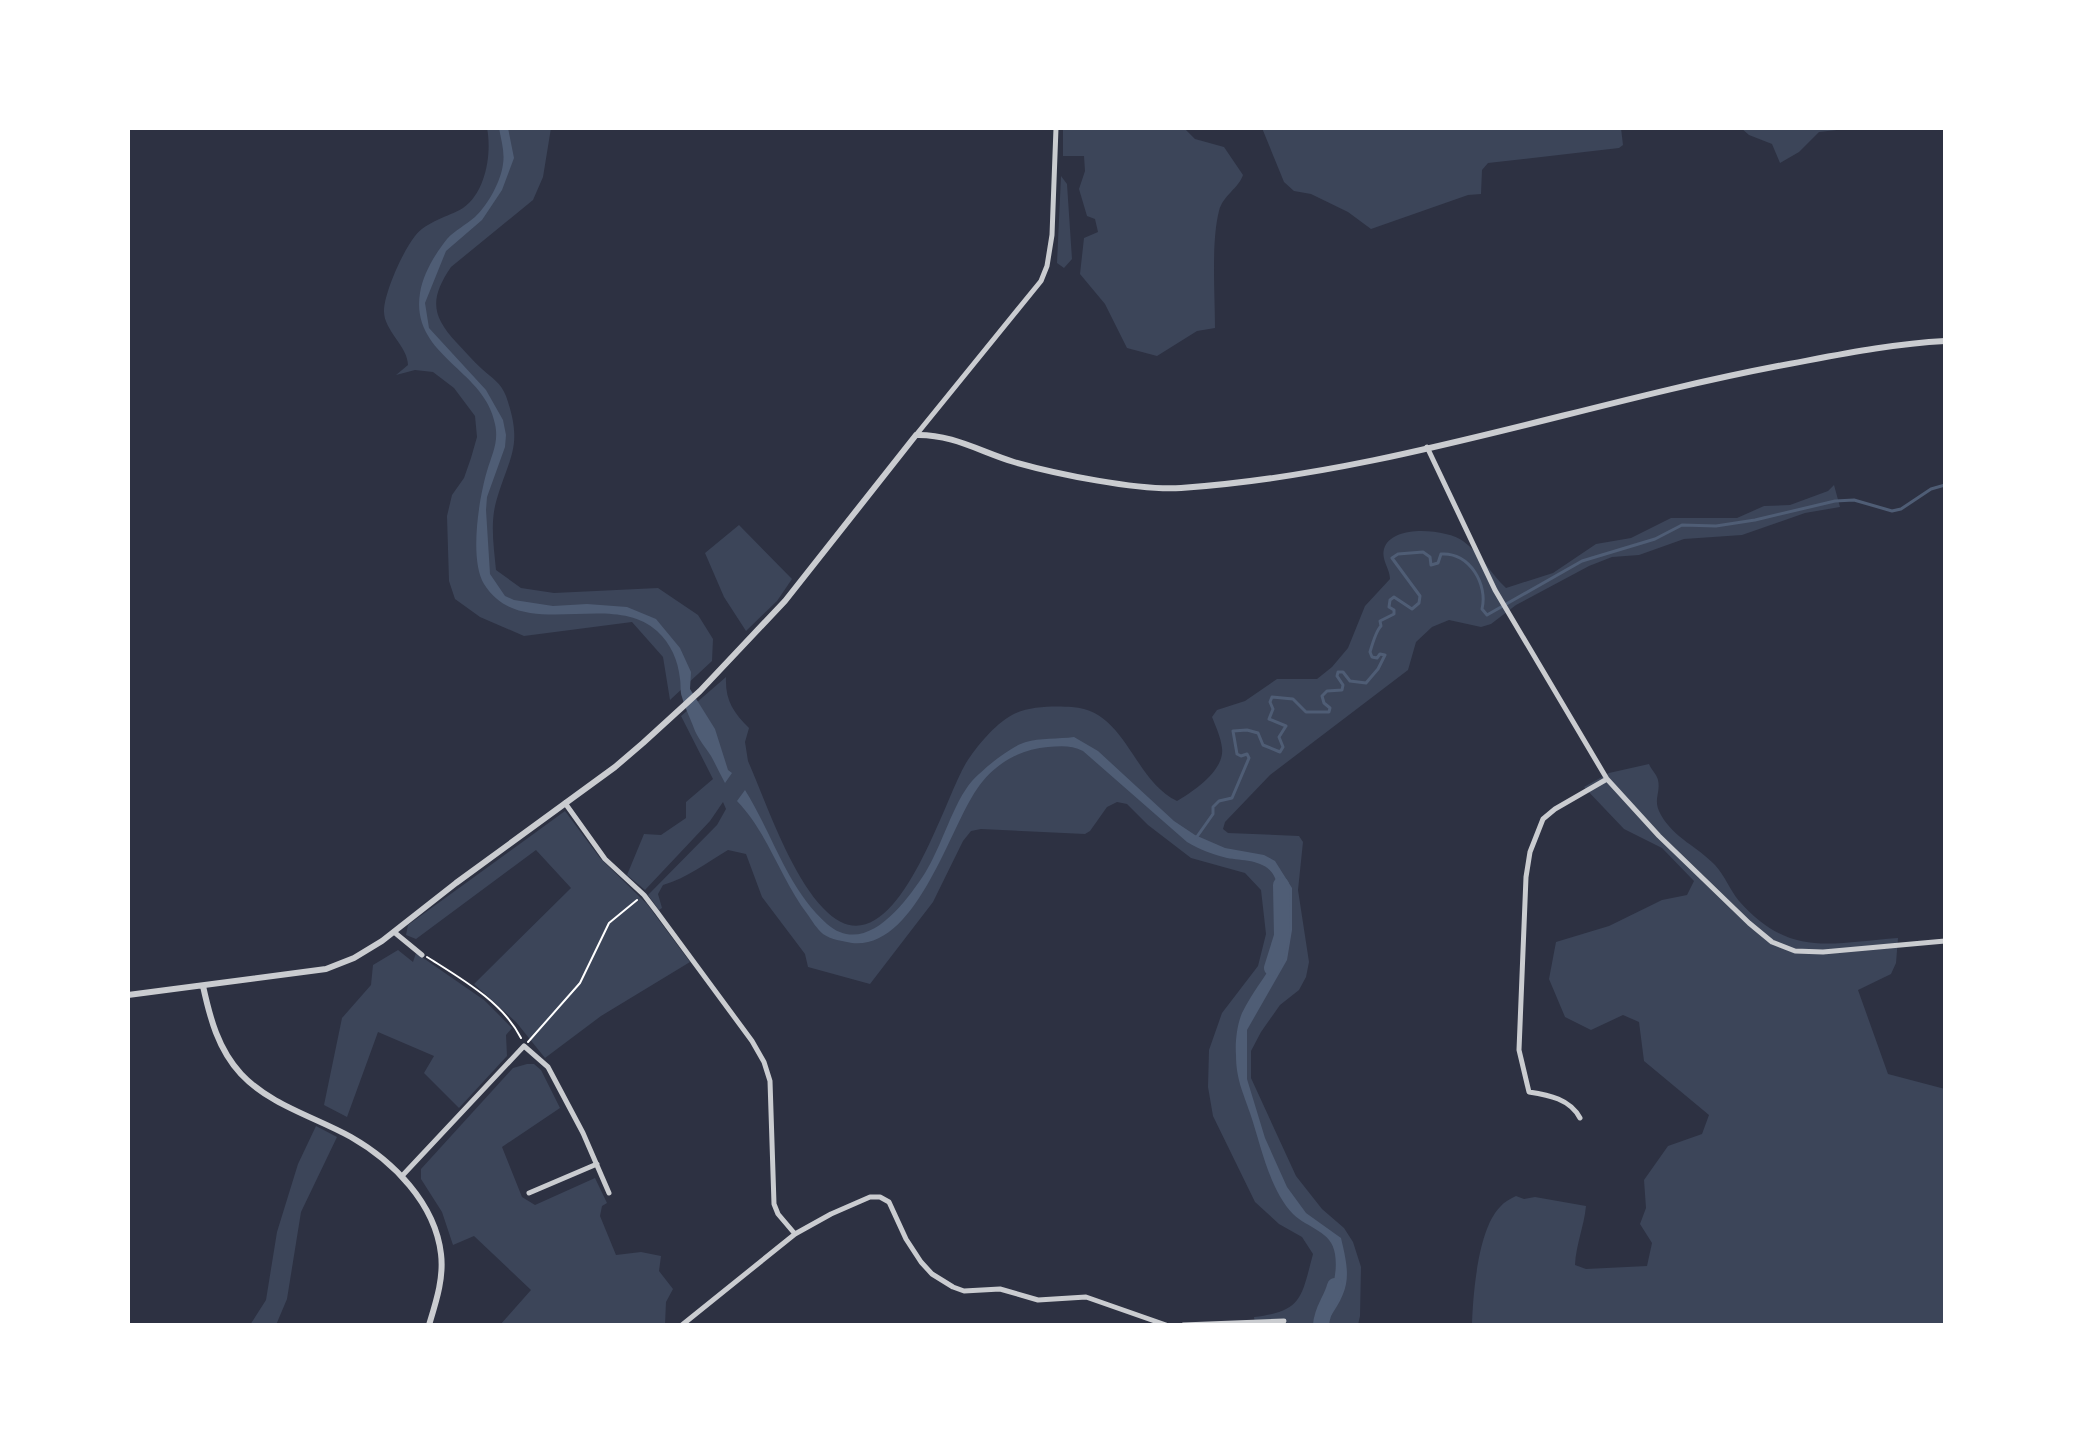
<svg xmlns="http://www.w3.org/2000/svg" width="2073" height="1453" viewBox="0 0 2073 1453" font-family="Arial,sans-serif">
<rect width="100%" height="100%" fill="#2d3142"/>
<!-- green -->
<path fill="#3c4559" d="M487 128H551L543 177 533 200 451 267C430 298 431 315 456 342 465 351 473 361 482 369 492 378 501 383 506 396 524 447 509 456 496 502 490 524 494 548 496 570L521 588 554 593 658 588 698 615 713 639 712 661 670 700 663 657 632 622 524 636 480 617 455 599 449 581 447 516 452 495 464 478 471 458 477 437 475 416 454 388 433 372 415 370 396 375 408 365C408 346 383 330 384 310 385 291 403 251 415 236 427 221 448 217 463 208 486 192 492 153 487 128Z
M1063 128H1184L1195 139 1224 147 1243 175C1239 188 1223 195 1219 211 1211 242 1215 294 1215 328L1197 331 1157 356 1127 348 1105 304 1080 274 1084 238 1098 232 1095 219 1087 216 1079 189 1085 171 1084 156H1063Z
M1262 128H1621L1623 145 1619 148 1488 163 1482 170 1481 194 1468 195 1371 229 1348 212 1311 194 1294 191 1284 182Z
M1741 128H1837V130L1819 132 1799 152 1780 163 1772 144 1749 135Z
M1061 176 1067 184 1072 259 1064 268 1057 263Z
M1834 485 1840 507 1805 513 1742 535 1684 539 1639 555 1612 557 1589 566 1516 605 1491 624 1481 627 1449 620 1432 627 1416 642 1408 670 1270 775 1225 822 1223 829 1228 833 1299 836 1303 842 1298 890 1309 962 1306 977 1299 990 1280 1005 1261 1032 1251 1051V1078L1296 1176 1322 1209 1344 1228 1353 1242 1361 1267 1360 1316 1358 1325H1255L1254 1317C1302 1311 1301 1299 1313 1254L1302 1237 1279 1224 1255 1202 1213 1116 1208 1087 1209 1050 1222 1013 1258 966 1266 934 1261 890 1245 873 1191 858 1148 825 1127 804 1117 802 1107 807 1090 831 1085 834 981 829 971 831 963 841 933 902 870 984 808 967 805 954 762 897 746 854 728 850C706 863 687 878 663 885L658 894 662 908 659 910 648 895 717 825 726 809 723 802 710 821 645 890 627 875 644 834 661 835 686 818V802L713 779 681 716 726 677C725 700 733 712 749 728L745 742 748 761C767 805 790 873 823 908 892 982 942 803 966 763 977 746 994 725 1012 715 1028 706 1054 706 1072 707 1126 710 1133 780 1177 801 1194 791 1225 770 1222 748 1221 738 1216 727 1212 717L1217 710 1245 701 1277 679H1317L1332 667 1348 648 1365 606 1390 579C1390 569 1381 560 1384 549 1392 523 1448 530 1463 541 1480 553 1491 574 1506 588L1553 573 1596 544 1631 538 1671 518H1737L1764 506 1790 505 1828 491Z
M739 525 792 579 777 601 746 631 724 597 705 553Z
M1649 764C1651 769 1657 775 1658 780 1661 794 1652 799 1661 815 1674 838 1698 847 1715 865 1725 876 1730 890 1739 901 1790 958 1829 943 1898 938L1896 963 1891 974 1858 990 1888 1074 1945 1089V1325H1472C1473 1294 1478 1229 1500 1207 1504 1202 1510 1199 1516 1196L1524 1199 1535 1197 1586 1206C1584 1227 1576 1244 1575 1265L1586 1269 1647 1266 1652 1243 1640 1224 1646 1208 1644 1180 1668 1146 1702 1134 1709 1115 1644 1061 1639 1022 1623 1015 1591 1030 1565 1017 1549 979 1556 942 1609 926 1662 900 1687 895 1694 881 1662 848 1624 829 1584 787 1609 773Z
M565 811 600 858 647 904 690 962 601 1016 545 1058 516 1022 474 984 571 888 536 850 416 939 406 935 408 925Z
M398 950 413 962 416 953 484 1000 512 1028 506 1035 507 1056 459 1108 424 1073 434 1056 378 1032 347 1117 324 1105 342 1018 371 985 373 965Z
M527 1064H534L541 1070 560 1108 502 1147 522 1197 535 1205 595 1178 607 1203 602 1206 600 1216 616 1255 641 1252 661 1256 659 1271 673 1289 666 1302 665 1325H500L531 1290 474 1236 453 1245 442 1212 421 1179V1169L513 1068Z
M316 1126 337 1137 301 1212 287 1299 276 1325H250L266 1300 277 1232 298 1164Z"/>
<!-- water -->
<path fill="#4f5d75" d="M499 128H508L514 158 502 190 482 220 446 251 425 303 429 328 486 390 503 420 506 435 505 447 487 497 486 510 490 574 505 596 514 600 553 606 587 604 627 607 656 619 680 648 691 672 690 689 715 729 728 770 732 773 725 783C720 774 716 765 711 756 706 748 699 740 695 731 691 720 685 708 682 697 680 692 681 685 680 679 678 660 671 644 657 631 611 589 521 644 484 584 469 559 479 498 487 471 492 454 499 442 495 424 485 369 410 356 420 293 423 274 435 254 447 239 455 230 466 225 475 217 488 205 501 181 503 164 505 152 501 140 499 128Z
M1074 737 1098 751 1174 821 1195 835 1225 848 1264 855 1275 861 1292 888V930L1287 960 1247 1030V1079L1265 1138 1287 1187 1306 1213 1341 1238C1350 1276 1351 1287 1328 1320L1329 1325H1321C1327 1302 1339 1279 1335 1254 1332 1231 1307 1228 1293 1214 1269 1189 1261 1145 1250 1113 1243 1092 1236 1079 1236 1055 1235 1042 1237 1025 1242 1013 1262 973 1284 964 1281 914 1280 903 1279 888 1275 878 1267 859 1243 861 1227 858 1212 854 1200 850 1187 842L1083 751C1072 745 1060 746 1048 747 1019 749 993 765 977 789 949 829 916 950 852 943 842 941 832 940 823 934 817 929 812 921 808 915 780 878 768 833 737 801L745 790C773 835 787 888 827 924 866 958 906 902 925 873 942 846 953 803 972 781 983 769 1011 746 1026 742 1039 738 1059 739 1074 737Z"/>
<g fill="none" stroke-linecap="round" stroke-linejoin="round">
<!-- stream -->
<path stroke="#4f5d75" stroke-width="3" d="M1196 838 1213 814V807L1219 801 1232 798 1249 758 1247 754 1241 756 1237 754 1233 731 1247 730 1258 733 1263 745 1280 752 1283 747 1279 737 1286 726 1269 719 1273 709 1270 702 1272 697 1293 699 1306 712H1329L1330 708 1324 703 1322 696 1327 691 1342 690 1343 685 1337 676 1338 672H1343L1350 681 1366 683 1378 669 1385 655 1380 654 1377 658 1372 657 1370 652C1372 645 1376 631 1381 626L1380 621 1394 614V610L1389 607 1390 600 1394 597 1412 609 1419 603 1420 596 1392 558 1398 554 1423 552 1430 557 1431 565 1438 563 1441 554C1470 552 1488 585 1482 609L1487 615 1582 561 1655 539 1682 525 1716 526 1755 520 1835 501 1854 500 1892 511 1901 509 1931 489 1945 485"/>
<!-- river -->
<path stroke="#4f5d75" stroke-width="16" d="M1272 968 1282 936 1281 885
M1321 1325C1322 1309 1331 1301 1335 1286"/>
<!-- path -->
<path stroke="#fff" stroke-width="2" d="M427 957C460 978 503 1002 521 1038
M528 1042 580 983 609 923 637 900"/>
<!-- minor -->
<path stroke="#caccd0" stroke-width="5" d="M916 435 1041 281 1047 266 1052 235 1056 128
M1427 447 1495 590 1607 779 1659 836 1749 923 1772 942 1795 951 1823 952 1945 941
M565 803 605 859 644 895 657 912 752 1041 764 1062 770 1081 774 1204 778 1214 795 1234 682 1325
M394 932 422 955
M1580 1118C1570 1099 1549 1095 1529 1092L1519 1050 1526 877 1530 852 1543 819 1555 809 1607 779
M402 1176 524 1046 548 1067 583 1133 609 1193
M529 1193 597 1164
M795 1234 831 1214 870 1197H880L889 1202 906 1239 921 1262 932 1274 953 1287 964 1291 1000 1289 1038 1300 1086 1297 1166 1325
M1183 1325 1284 1321"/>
<!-- tertiary -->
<path stroke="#caccd0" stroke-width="6" d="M203 986C210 1018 218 1049 241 1074 270 1105 315 1117 351 1137 393 1161 435 1203 441 1254 444 1278 436 1302 429 1325
M128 995 326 969 354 958 382 941 456 883 615 767 643 743 700 691 785 601 916 435C952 434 981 452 1014 462 1056 474 1139 491 1181 488 1384 474 1579 404 1778 366 1833 356 1888 344 1945 341"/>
</g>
<!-- border -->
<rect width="2073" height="1453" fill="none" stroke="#ffffff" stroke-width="260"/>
</svg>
